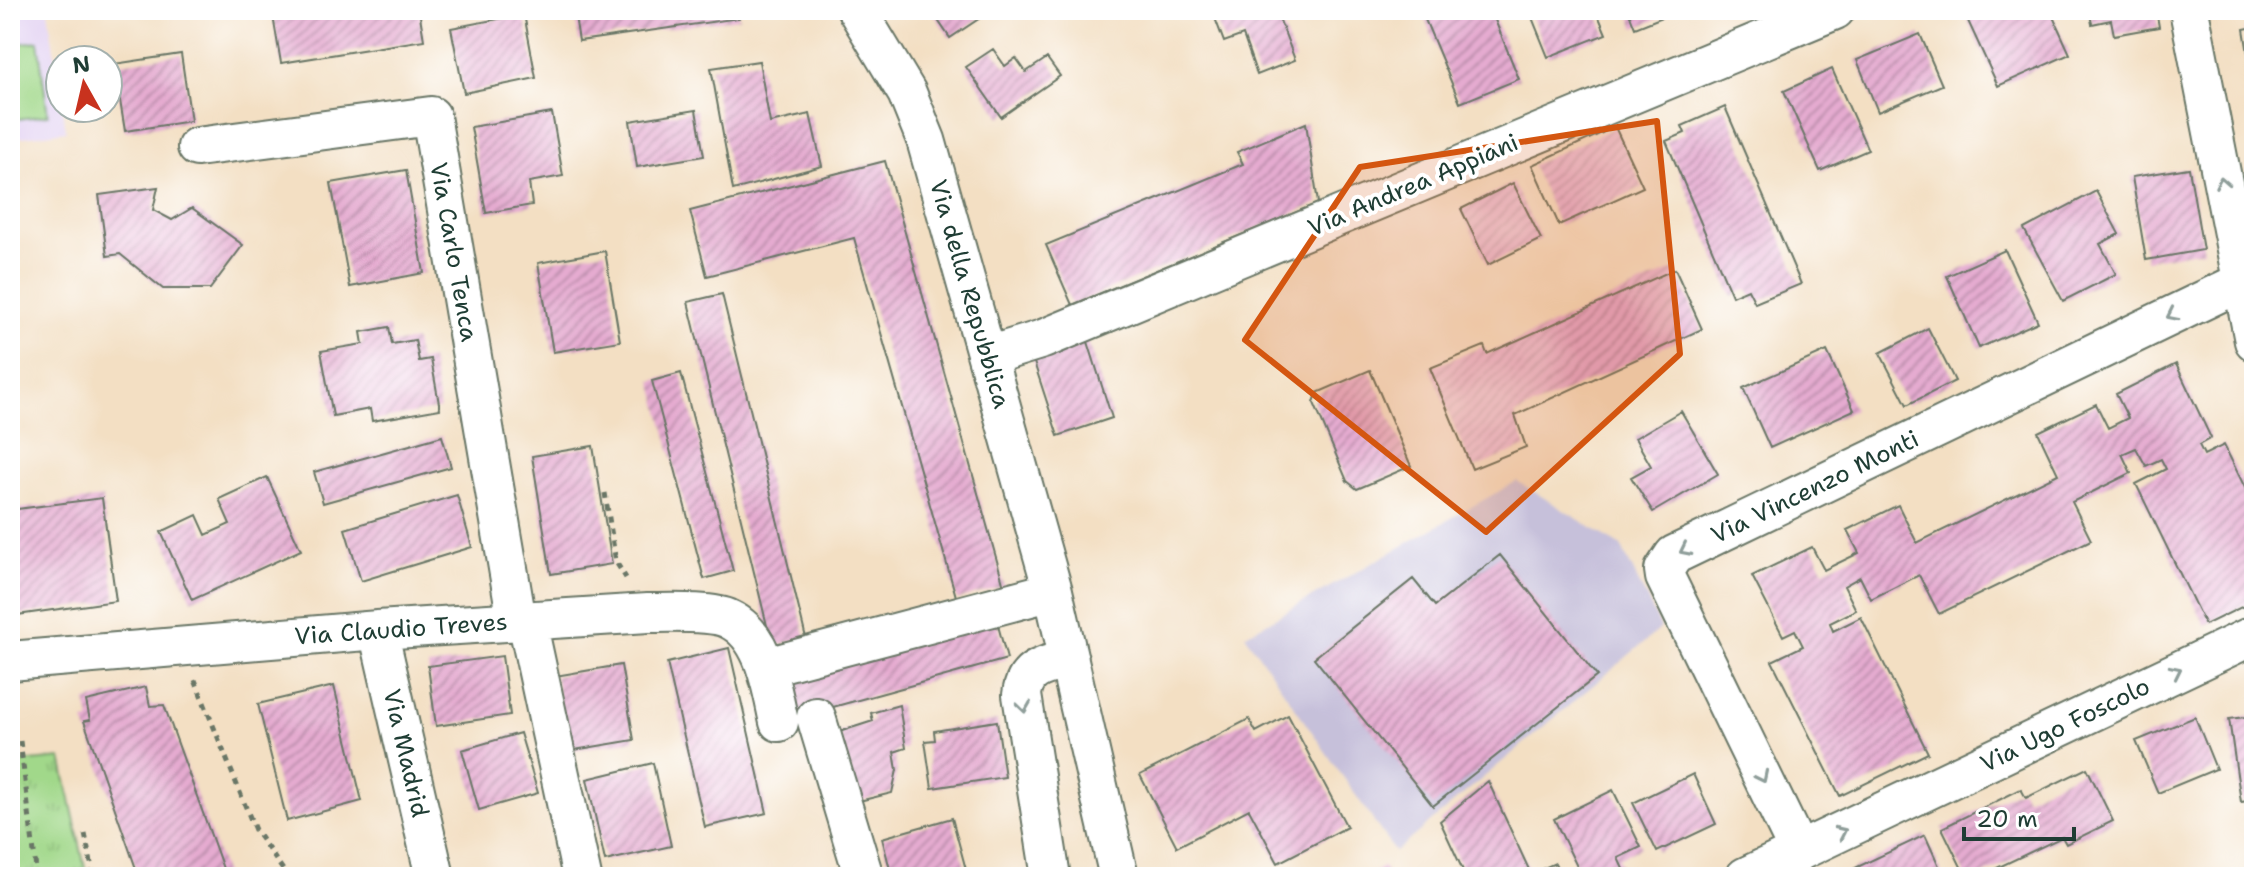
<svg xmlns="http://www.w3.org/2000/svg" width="2264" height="887" viewBox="0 0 2264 887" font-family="'Shantell Sans',sans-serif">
<defs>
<pattern id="park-tufts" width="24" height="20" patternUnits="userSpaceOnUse" patternTransform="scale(2)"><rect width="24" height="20" fill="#a1d88a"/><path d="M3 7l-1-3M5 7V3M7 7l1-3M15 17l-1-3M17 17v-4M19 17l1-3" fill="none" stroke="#8aba78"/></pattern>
<pattern id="building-hatch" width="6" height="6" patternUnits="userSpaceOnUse" patternTransform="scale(2)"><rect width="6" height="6" fill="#e5abd0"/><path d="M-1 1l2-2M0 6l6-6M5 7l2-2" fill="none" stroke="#b98caa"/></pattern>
</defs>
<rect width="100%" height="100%" fill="#fff"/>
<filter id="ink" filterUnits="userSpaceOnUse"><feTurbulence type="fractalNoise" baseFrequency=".0125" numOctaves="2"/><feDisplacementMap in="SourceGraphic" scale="16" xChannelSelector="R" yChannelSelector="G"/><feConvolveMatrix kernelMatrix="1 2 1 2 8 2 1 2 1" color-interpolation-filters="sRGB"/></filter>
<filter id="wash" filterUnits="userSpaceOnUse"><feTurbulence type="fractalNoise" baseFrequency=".006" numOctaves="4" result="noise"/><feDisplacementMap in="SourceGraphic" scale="32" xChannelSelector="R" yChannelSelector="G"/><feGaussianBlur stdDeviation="1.8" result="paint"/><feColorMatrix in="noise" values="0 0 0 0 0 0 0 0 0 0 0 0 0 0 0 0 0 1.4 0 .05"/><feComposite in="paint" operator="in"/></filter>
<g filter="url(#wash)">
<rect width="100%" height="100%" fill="#f3dfc3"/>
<!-- built -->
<path fill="#e3d3f3" d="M10 10H48L60 91V108H62L66 131 10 139Z"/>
<!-- industrial -->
<path fill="#c6c0da" d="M1517 481 1621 546 1661 628 1395 852 1245 635Z"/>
<!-- park -->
<path fill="url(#park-tufts)" stroke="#608a5f" stroke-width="2" d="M61 758 87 877H10V763Z"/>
<!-- garden -->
<path fill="#a1d88a" stroke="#608a5f" stroke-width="2" d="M38 41 48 115 10 120V45Z"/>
<g id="blocks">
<!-- building -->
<path fill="url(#building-hatch)" d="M272 10H419L424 40 281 63Z
M574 10H737L739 18 579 41Z
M931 10H992L950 38Z
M1212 10H1276L1295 60 1257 75 1243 35 1224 42Z
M1421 10H1491L1519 79 1460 103Z
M1529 10H1596L1606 34 1548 57Z
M1628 10H1680L1635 28Z
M1963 10H2050L2070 54 1998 86Z
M2089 10H2156L2159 27 2114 35 2111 20 2092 24Z
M524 14 536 78 464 93 451 28Z
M2254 27V78H2252L2244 29Z
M1920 34 1942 85 1878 112 1857 60Z
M993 49 1005 66 1016 58 1026 72 1047 58 1060 76 1001 117 966 67Z
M181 54 191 121 125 131 114 64Z
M759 61 770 123 810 114 822 166 733 190 711 68Z
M1832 69 1868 150 1820 171 1784 91Z
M1725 107 1801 284 1755 303 1748 289 1732 296 1666 141 1685 133 1682 126Z
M696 110 704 156 637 167 630 121Z
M552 113 563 176 529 182 532 205 486 213 471 127Z
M1306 123 1318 203 1072 305 1046 245 1243 164 1237 152Z
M1615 127 1643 187 1559 225 1532 165Z
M885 161 1004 586 957 600 854 238 707 276 690 211Z
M2189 168 2203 250 2146 260 2132 177Z
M406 170 424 273 350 287 331 183Z
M1513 183 1541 239 1488 265 1461 209Z
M158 187 153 210 172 220 192 208 243 245 210 289H163L120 254 107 256 99 195Z
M2096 191 2119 234 2100 244 2116 274 2063 301 2024 229Z
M2005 250 2038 322 1979 348 1947 276Z
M605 251 620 341 553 352 538 263Z
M1675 269 1702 329 1515 415 1526 447 1472 469 1430 368 1484 346 1487 354Z
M722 294 806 638 772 646 688 302Z
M389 327 392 344 415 340 419 361 431 359 440 409 372 421 370 409 333 416 321 351 363 344 361 332Z
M1928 328 1955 381 1907 405 1880 353Z
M1084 329 1112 418 1058 436 1029 347Z
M1827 351 1854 410 1770 448 1743 388Z
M2176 364 2211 438 2199 445 2204 455 2224 445 2254 506V601L2205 625 2136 484 2166 469 2161 459 2146 466 2136 448 2122 454 2131 473 2072 502 2091 540 1939 614 1919 575 1871 599 1860 577 1844 586 1856 610 1830 623 1833 631 1861 617 1928 753 1840 796 1772 661 1803 646 1795 630 1783 636 1752 576 1812 547 1824 570 1859 553 1847 530 1898 505 1917 543 2058 474 2038 432 2096 404 2108 428 2128 418 2116 394Z
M1370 370 1411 466 1357 489 1347 481 1314 403 1317 393Z
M681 373 733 571 704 579 652 381Z
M1681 411 1718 474 1653 512 1631 477 1651 466 1635 438Z
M442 436 451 467 323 503 314 472Z
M593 446 612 564 551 574 532 456Z
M267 477 301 550 192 600 161 532 197 515 206 535 230 524 219 499Z
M457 495 472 547 361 581 345 529Z
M102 498 116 601 10 616V510Z
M1500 555 1597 676 1433 806 1314 658 1413 579 1435 606Z
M996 618 1007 659 793 718 782 676Z
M729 648 767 813 705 827 667 663Z
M502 656 510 715 436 726 428 666Z
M621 665 634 740 568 751 555 676Z
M334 686 362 801 287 821 258 704Z
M146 687 150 706 164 705 226 877H139L84 721 90 720 86 701Z
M899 705 906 748 894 752 897 770 892 793 859 801 839 732 873 721 871 713Z
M1288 715 1347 827 1278 863 1249 809 1177 847 1140 775 1249 719 1256 732Z
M2254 716V800L2241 802 2229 719Z
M2195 717 2216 769 2158 793 2136 741Z
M997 721 1005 777 932 788 925 741 935 740 934 731Z
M520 733 538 793 479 810 462 750Z
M653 763 671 846 605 861 587 779Z
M2087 768 2113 821 2066 844 2062 837 1978 877H1966L1942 828 2021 789 2026 798Z
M1693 774 1716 824 1657 852 1633 803Z
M1488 781 1531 874 1555 863 1562 877H1466L1440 821Z
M1613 790 1641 847 1618 858 1624 871 1612 877H1582L1554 819Z
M952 818 968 877H892L882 838Z
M1925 835 1944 877H1854L1851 870Z
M1383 867 1389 877H1365Z"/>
</g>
</g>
<g filter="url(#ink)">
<use href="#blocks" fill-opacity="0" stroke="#697666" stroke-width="2"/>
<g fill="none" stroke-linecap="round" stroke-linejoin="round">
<defs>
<path id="minor" d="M857 10 907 93 926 140 1053 591 1119 877
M2189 10 2254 341
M197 147 431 116 517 621
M988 356 1043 339 1835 10
M527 621 582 877
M378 630 435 877
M10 661 378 630 648 613C667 613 713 611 729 619 765 636 771 687 779 722
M766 667 1053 591
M816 717 864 877
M1799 852 1665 577 1664 570 1674 555 2254 276
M1051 877 1022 695C1025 667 1045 666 1069 659
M1745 877 2254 635"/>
</defs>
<!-- minor casing -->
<use href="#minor" stroke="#697666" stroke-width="42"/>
<!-- path -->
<path stroke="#697666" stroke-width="5" stroke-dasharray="6 6" stroke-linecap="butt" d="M605 493 616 562 626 578
M195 680 255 830 288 877
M20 741 37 877
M85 834 94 877"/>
<!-- minor -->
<use href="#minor" stroke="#fff" stroke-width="38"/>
</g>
<!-- one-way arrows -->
<defs><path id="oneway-chevron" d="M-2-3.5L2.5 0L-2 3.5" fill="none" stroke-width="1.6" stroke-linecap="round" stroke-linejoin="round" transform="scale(2)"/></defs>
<g stroke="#8f9e9a">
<use href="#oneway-chevron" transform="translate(2222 182) rotate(-101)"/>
<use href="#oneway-chevron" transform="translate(2172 315) rotate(154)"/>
<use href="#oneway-chevron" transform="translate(1685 550) rotate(153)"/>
<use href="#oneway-chevron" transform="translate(2176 671) rotate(-26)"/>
<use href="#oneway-chevron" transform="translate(1024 707) rotate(82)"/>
<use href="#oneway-chevron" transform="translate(1762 777) rotate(64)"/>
<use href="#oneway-chevron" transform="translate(1841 832) rotate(-25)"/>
</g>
</g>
<!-- marked area -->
<path fill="#d45610" fill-opacity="0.2" stroke="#d45610" stroke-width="6" stroke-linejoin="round" d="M1657 121 1680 354 1486 532 1245 340 1360 167Z"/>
<g text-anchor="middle" stroke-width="8" stroke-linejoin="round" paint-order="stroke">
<!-- street labels -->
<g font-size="24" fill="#1f3d34" stroke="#fff">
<text transform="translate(1413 185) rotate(-23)" y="8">Via Andrea Appiani</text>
<text transform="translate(454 252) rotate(80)" y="8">Via Carlo Tenca</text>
<text transform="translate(970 294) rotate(74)" y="8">Via della Repubblica</text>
<text transform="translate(1815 487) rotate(-26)" y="8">Via Vincenzo Monti</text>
<text transform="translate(401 629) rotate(-4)" y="8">Via Claudio Treves</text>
<text transform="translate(2065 725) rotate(-26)" y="8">Via Ugo Foscolo</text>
<text transform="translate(406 753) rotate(77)" y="8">Via Madrid</text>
</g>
</g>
<!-- margin -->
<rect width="2264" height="887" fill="none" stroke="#fff" stroke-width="40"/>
<!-- north arrow -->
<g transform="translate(84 84) rotate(352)"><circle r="38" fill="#ffffff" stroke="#a5b1ae" stroke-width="2"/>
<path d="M0-6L14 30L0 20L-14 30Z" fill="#c8321e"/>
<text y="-12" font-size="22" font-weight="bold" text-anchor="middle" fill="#1f3d34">N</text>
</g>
<!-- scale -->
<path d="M1964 827v12h110v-12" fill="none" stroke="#1f3d34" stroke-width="4"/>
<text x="1976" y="827" font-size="24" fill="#1f3d34" stroke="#ffffff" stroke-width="6" paint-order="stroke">20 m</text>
</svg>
